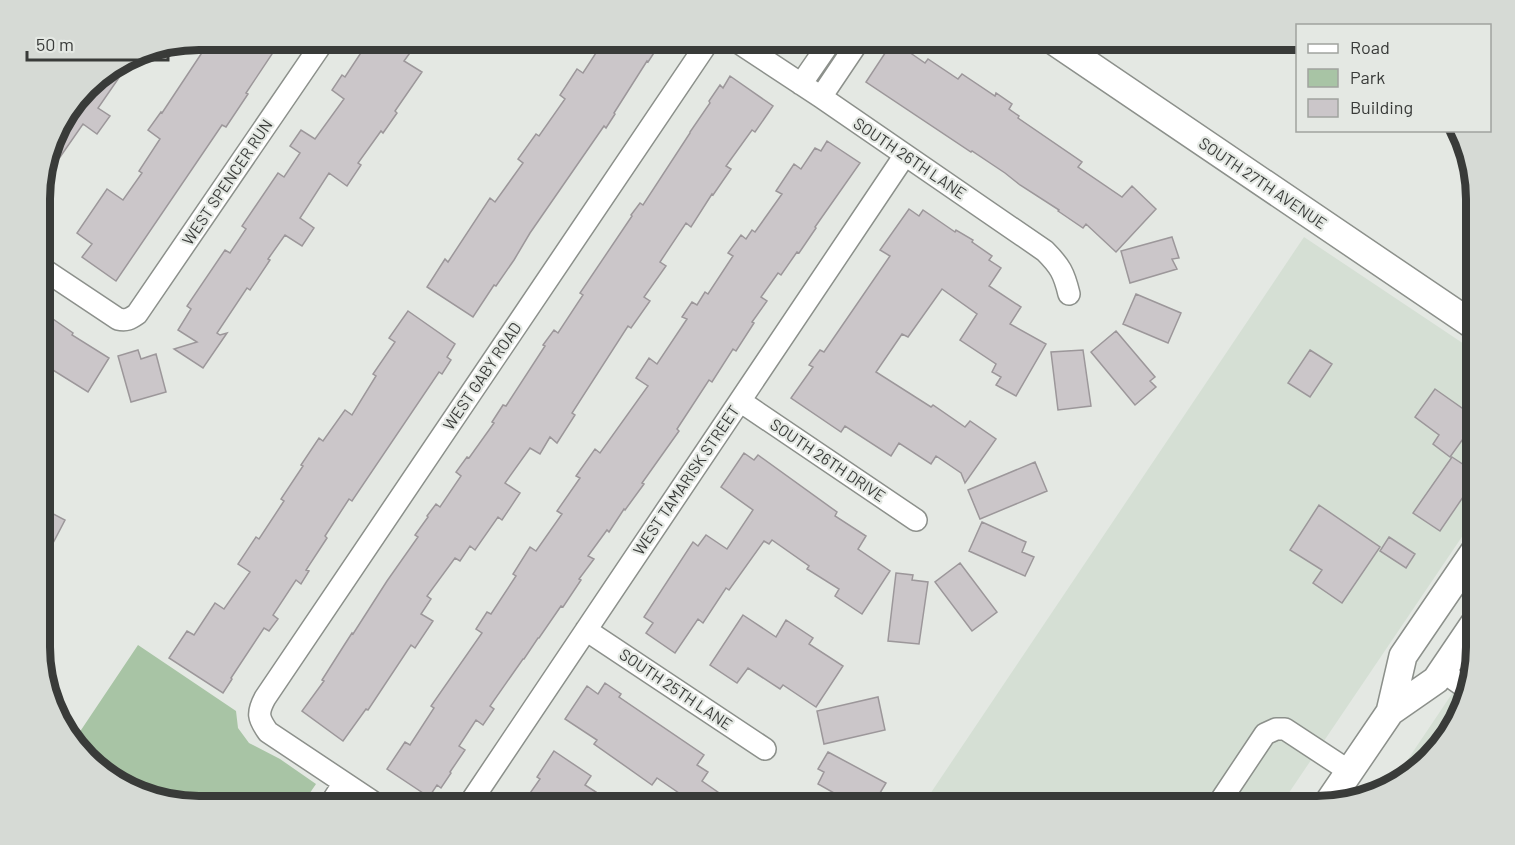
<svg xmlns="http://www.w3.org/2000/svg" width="1515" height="845" viewBox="0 0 1515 845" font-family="Barlow,sans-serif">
<rect width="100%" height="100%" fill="#e4e8e3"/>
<!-- built -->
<path fill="#d5dfd4" d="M1304 237 1476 352V516L1280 806H922Z
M1474 661 1455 726 1396 784 1390 786Z"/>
<!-- green -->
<path fill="#a8c4a5" d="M138 645 236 711 238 728 249 743 280 759 316 784 301 806H198L119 785 73 742Z"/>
<!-- building -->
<path fill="#cbc6c9" stroke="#9c979a" stroke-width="1.5" d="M211 39H282L246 93 248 94 226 127 222 125 116 281 82 257 92 244 77 233 107 189 123 200 142 173 139 171 160 139 148 130 161 112 162 113Z
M370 39H420L404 61 422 72 395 111 397 113 383 133 381 131 358 163 361 165 347 186 329 173 300 218 314 228 302 246 285 235 268 259 270 260 250 290 247 288 217 333 220 335 227 333 203 368 174 349 197 342 178 330 191 309 187 306 225 250 230 253 246 229 242 226 278 173 284 177 300 153 290 146 301 130 315 139 344 99 332 90 342 75 345 77Z
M605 39H663L648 62 647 61 614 113 615 114 606 128 604 126 530 233 514 260 496 286 494 285 473 317 427 287 445 259 448 262 490 198 495 202 523 163 518 159 536 134 539 136 565 99 560 95 577 69 583 73Z
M893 41 925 63 928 59 958 79 962 74 995 96 996 93 1012 104 1009 109 1019 116 1018 118 1082 162 1078 167 1122 197 1132 186 1156 209 1116 252 1086 224 1083 228 1058 211 1059 210 1020 185 1005 173 972 151 971 152 866 82Z
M136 53 98 108 110 116 97 134 83 124 42 183 40 182 56 128 93 79Z
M730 76 773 106 755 132 752 130 726 166 731 169 713 195 712 194 691 227 686 223 660 262 666 266 644 297 650 301 631 328 628 326 572 413 575 415 557 443 550 437 540 454 530 448 505 483 520 493 502 520 498 517 475 550 470 546 460 561 455 558 427 596 431 599 421 614 433 621 415 648 411 645 368 710 366 709 343 741 302 711 324 681 322 680 343 647 352 633 353 634 387 581 418 537 415 535 428 517 427 516 436 504 440 507 461 476 456 472 467 457 469 458 494 423 492 422 503 405 506 406 545 346 543 345 554 330 558 333 583 295 580 293 632 216 631 215 640 203 643 205 690 133V132L710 103 709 101 720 85 723 88Z
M827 141 860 163 815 227 816 228 799 253 797 252 781 275 778 273 761 297 767 301 752 322 754 323 736 351 733 349 712 382 709 380 677 429 679 431 642 483 644 484 625 510 624 509 609 532 607 530 588 556 594 559 579 579 581 580 563 607 561 606 539 638H538L524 659H523L490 706 494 709 483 725 476 720 459 746 465 750 450 772 451 773 441 788 437 785 429 797 387 769 405 742 410 745 434 708 431 706 482 633 476 629 487 612 491 614 516 576 513 574 530 547 536 551 562 514 557 511 580 478 576 476 595 449 600 453 648 386 636 378 649 358 657 364 687 319 682 317 692 302 697 305 705 292 708 294 733 256 728 253 741 235 746 239 752 230 755 232 782 194 776 191 794 164 801 169 815 148 821 151Z
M909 209 919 216 923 210 955 232 956 230 973 240 972 242 992 256 989 260 1001 268 989 286 1021 307 1010 324 1046 344 1016 396 996 385 1001 377 992 372 996 364 960 340 977 314 942 289 908 337 902 334 876 372 931 407 933 405 965 427 970 421 996 439 965 483 961 473 936 456 931 464 899 443 891 456 845 426 841 432 791 398 813 367 809 365 820 350 824 352 890 256 880 250Z
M1172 237 1179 258 1172 259 1177 269 1130 283 1121 251Z
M1136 294 1181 313 1168 343 1123 324Z
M40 310 73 333 72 335 109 358 88 392 40 362Z
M408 311 455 344 447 357 451 360 442 374 439 372 352 501 349 499 325 536 327 538 306 570 309 571 301 584 296 580 273 615 278 619 269 631 264 628 231 678 232 679 223 693 169 658 187 631 194 635 215 603 224 609 250 572 238 564 256 537 259 539 284 501 281 499 303 466 301 465 319 438 323 441 345 410 352 415 376 376 373 374 395 342 389 338Z
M1116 331 1155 377 1150 381 1156 387 1135 405 1091 352Z
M138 350 141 359 156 354 166 392 131 402 118 356Z
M1083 350 1091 406 1058 410 1051 352Z
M1310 350 1332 364 1310 397 1288 383Z
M1435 389 1476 418V421L1450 457 1433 444 1439 435 1415 417Z
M744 453 754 460 758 455 837 512 835 516 866 536 858 549 890 571 862 614 835 596 839 589 807 569 809 566 772 540 769 544 764 541 729 590 726 588 703 623 698 619 675 653 646 633 653 623 644 617 693 542 698 546 706 535 727 549 753 510 721 487Z
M1452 457 1476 473V478L1440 531 1413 513Z
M1035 462 1047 491 980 519 968 490Z
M1319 505 1380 547 1342 603 1313 583 1322 570 1290 550Z
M40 507 65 520 40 568Z
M982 522 1026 542 1022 552 1034 557 1025 576 969 551Z
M1389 537 1415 554 1406 568 1380 551Z
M960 563 997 612 972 631 935 582Z
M896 573 913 575 912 580 928 582 919 644 888 641Z
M743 615 776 637 786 620 813 638 809 644 843 666 816 707 783 685 780 689 748 668 737 683 710 665Z
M605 683 621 694 619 697 704 755 697 765 708 772 702 781 738 806H698L657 778 652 785 594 744 597 740 565 719 587 686 598 694Z
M878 697 885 730 824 744 817 711Z
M554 751 591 776 585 785 596 792 587 806H521L540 779 537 777Z
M828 752 886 783 877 798 872 795 866 806H857L818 784 824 772 818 769Z"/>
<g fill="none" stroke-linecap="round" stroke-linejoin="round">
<defs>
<path id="minor" d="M733 39 821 97 1045 251C1060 266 1064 273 1069 294
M801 84 832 39
M821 97 860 39
M40 267 118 319C126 321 130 319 137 314L325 39
M740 401 916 520
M586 630 765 749
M1442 671 1466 688
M329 806 344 783
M379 806 268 732C258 718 257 713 265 698L710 39
M468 806 905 155
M1217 806 1265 734 1276 729H1285L1349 771"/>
<path id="major" d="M1051 39 1476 327
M1390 712 1436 680 1476 621
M1326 806 1390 712 1403 656 1476 549"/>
</defs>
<!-- minor casing -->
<use href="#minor" stroke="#8c908b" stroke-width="24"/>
<!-- major casing -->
<use href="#major" stroke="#8c908b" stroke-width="30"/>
<!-- minor -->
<use href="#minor" stroke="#fff" stroke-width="21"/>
<!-- major -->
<use href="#major" stroke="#fff" stroke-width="27"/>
</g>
<g text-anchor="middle" stroke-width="4.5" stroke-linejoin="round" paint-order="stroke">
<!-- street labels -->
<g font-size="16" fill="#393b39" stroke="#e4e8e3">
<text transform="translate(910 158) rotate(34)" y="6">SOUTH 26TH LANE</text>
<text transform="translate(227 182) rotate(-56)" y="6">WEST SPENCER RUN</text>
<text transform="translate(1263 183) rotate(34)" y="6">SOUTH 27TH AVENUE</text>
<text transform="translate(482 376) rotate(-56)" y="6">WEST GABY ROAD</text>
<text transform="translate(828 460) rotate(34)" y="6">SOUTH 26TH DRIVE</text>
<text transform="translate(686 480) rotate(-56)" y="6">WEST TAMARISK STREET</text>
<text transform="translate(676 689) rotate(34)" y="6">SOUTH 25TH LANE</text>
</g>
</g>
<!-- crop -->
<path d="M0 0H1515V845H0ZM199 50H1317A149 149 0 0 1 1466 199V647A149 149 0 0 1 1317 796H199A149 149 0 0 1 50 647V199A149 149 0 0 1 199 50Z" fill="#d6dad5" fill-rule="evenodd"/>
<path fill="none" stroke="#393b39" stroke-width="8" d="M199 50H1317A149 149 0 0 1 1466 199V647A149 149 0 0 1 1317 796H199A149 149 0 0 1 50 647V199A149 149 0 0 1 199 50Z"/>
<!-- legend -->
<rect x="1296" y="24" width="195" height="108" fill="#e4e8e3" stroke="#a0a39f" stroke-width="1.5"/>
<rect x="1308" y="44" width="30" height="9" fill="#ffffff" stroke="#a0a39f" stroke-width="1.5"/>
<text x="1350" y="54" font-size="18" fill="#393b39">Road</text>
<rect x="1308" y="69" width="30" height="18" fill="#a8c4a5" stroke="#a0a39f" stroke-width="1.5"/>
<text x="1350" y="84" font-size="18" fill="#393b39">Park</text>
<rect x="1308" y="99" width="30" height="18" fill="#cbc6c9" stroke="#a0a39f" stroke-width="1.5"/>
<text x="1350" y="114" font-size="18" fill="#393b39">Building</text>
<!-- scale -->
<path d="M27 51v9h141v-9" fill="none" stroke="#393b39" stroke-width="3"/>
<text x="36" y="51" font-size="18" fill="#393b39" stroke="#e4e8e3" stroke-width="4.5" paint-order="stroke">50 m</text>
</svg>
